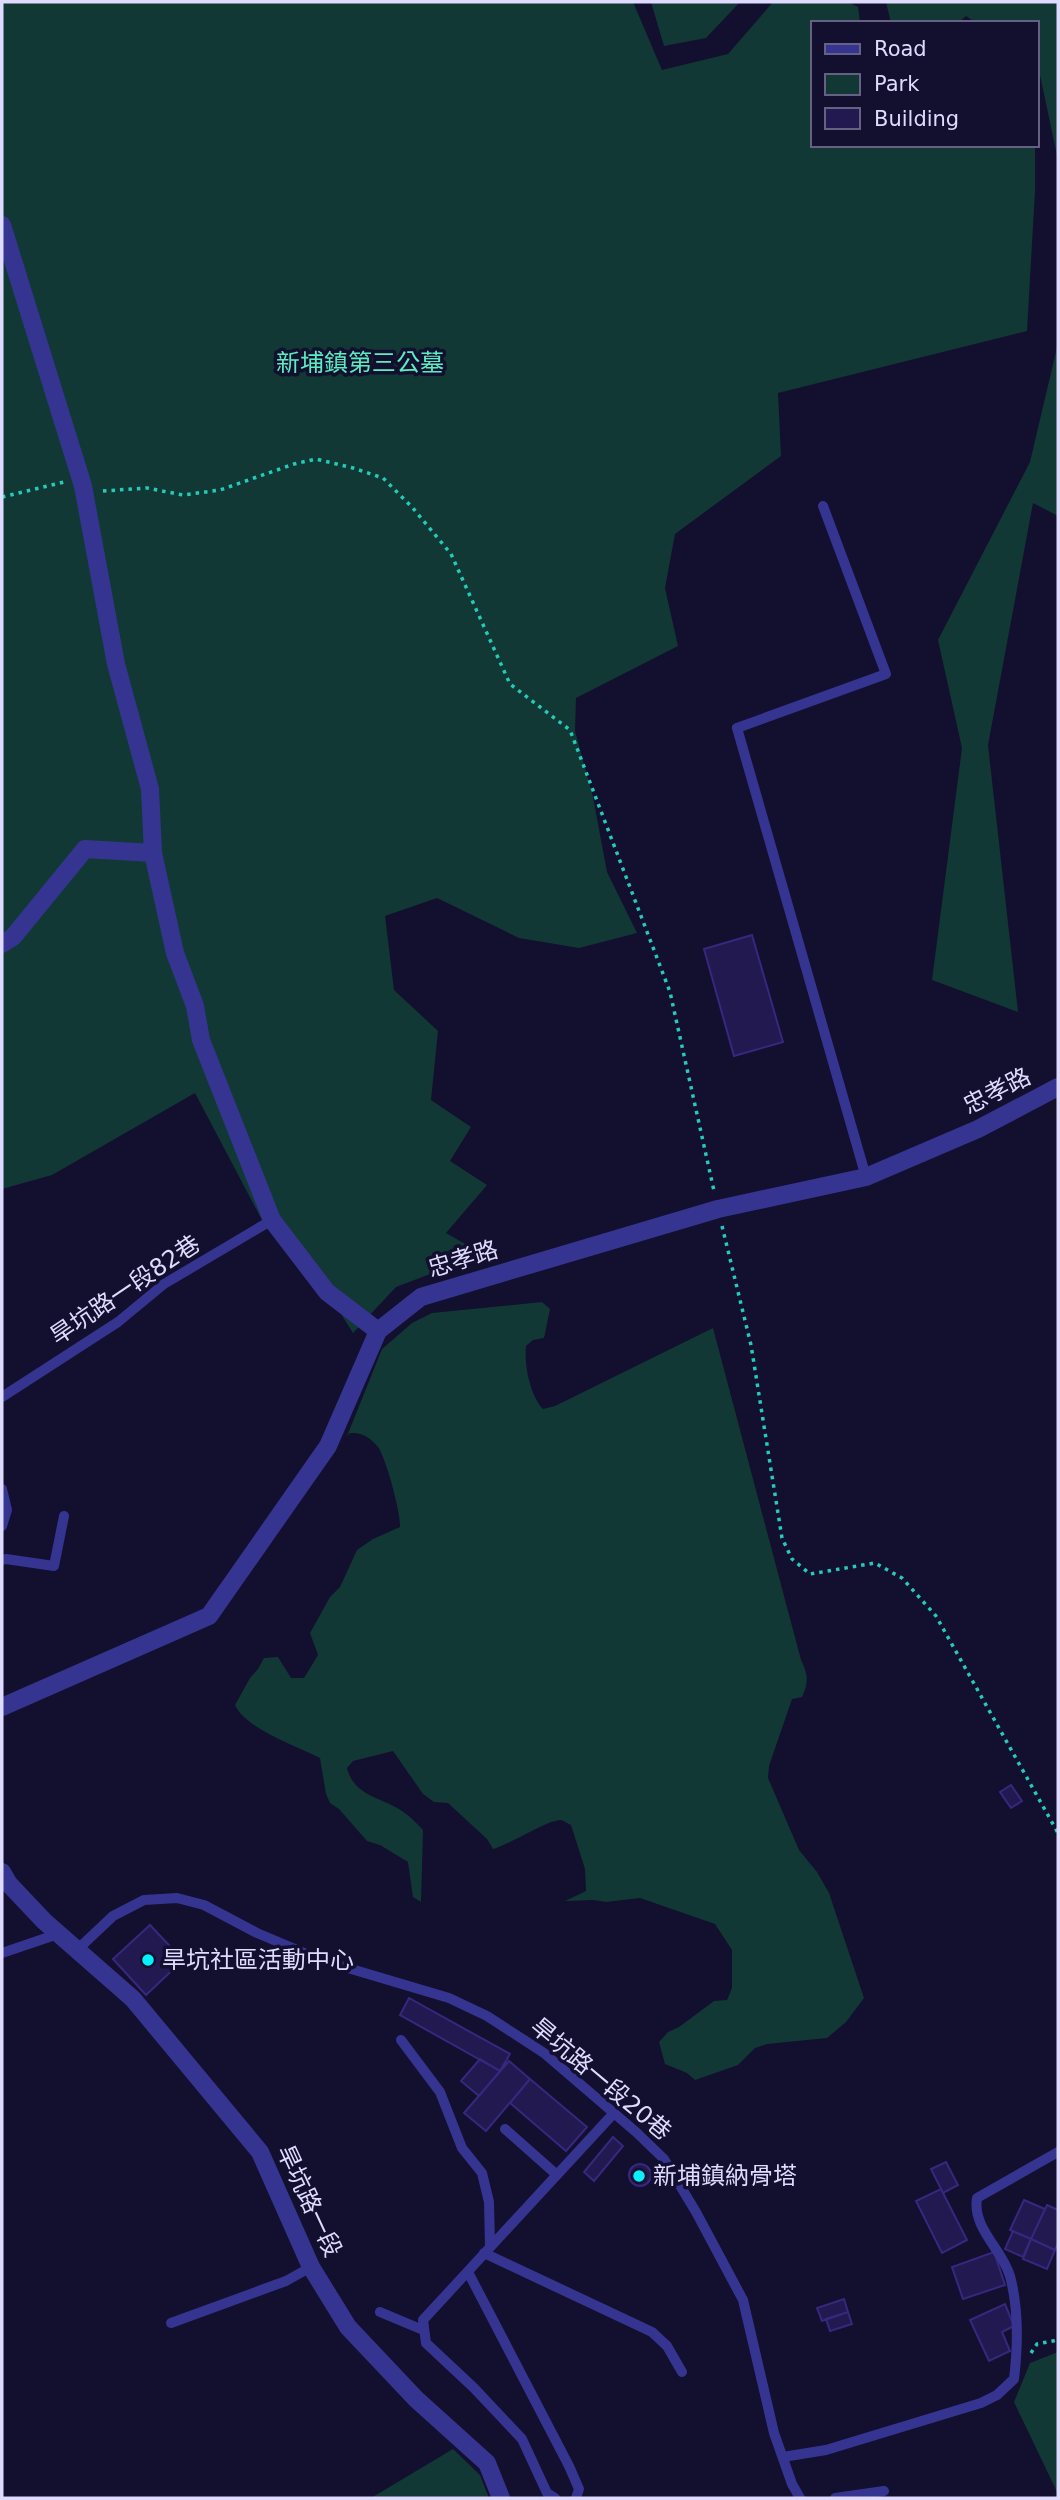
<svg xmlns="http://www.w3.org/2000/svg" width="1060" height="2500" viewBox="0 0 1060 2500" font-family="'DejaVu Sans','Noto Sans TC',sans-serif">
<rect width="100%" height="100%" fill="#130f2e"/>
<!-- green -->
<path fill="#113835" d="M2 2H633L662 70 728 54 773 2H848L858 7 860 23H813V145H1035V191L1027 331 778 393 781 456 675 534 665 588 678 646 576 698 575 731 593 797 607 872 637 933 579 948 519 938 437 898 385 916 394 990 438 1031 431 1100 471 1127 450 1161 487 1185 446 1233 483 1254 396 1287 353 1333 334 1303 263 1222 195 1093 52 1175 2 1189Z
M651 2H740L706 38 664 46Z
M886 2H1057L1058 160 1037 61V23H976L966 16 958 23H891Z
M1058 343V516L1033 503 988 745 1018 1012 932 980 962 748 938 640 1030 462Z
M542 1302 550 1309 544 1338 533 1340 526 1346C524 1365 530 1395 543 1409L555 1406 713 1328 801 1660C808 1674 809 1682 802 1697L792 1699 769 1766 768 1778 799 1850 817 1872 829 1893 864 1998 846 2022 827 2038 767 2044 755 2048 738 2065 695 2080 687 2073 665 2064 659 2042 668 2032 679 2027 714 2001 727 2000 732 1988V1950L715 1924 640 1898 606 1902 594 1900 565 1901 586 1891 585 1869 571 1825C568 1824 565 1821 561 1820 549 1819 509 1845 493 1849L487 1839 448 1803 434 1802 423 1794 393 1751 353 1761 347 1768C354 1796 381 1797 402 1811 410 1816 416 1823 423 1830L421 1902 413 1897 408 1862 380 1845 367 1841 339 1809 330 1803 326 1794 320 1758C296 1746 246 1729 235 1705L250 1678 258 1669 264 1658 278 1657 291 1678H304L318 1655 310 1633 330 1597 340 1587 357 1550 373 1539 400 1527C401 1514 386 1458 378 1447 371 1438 362 1432 350 1433L347 1436 382 1349 412 1323 432 1313Z
M1058 2352V2494L1014 2402 1030 2363Z
M453 2449 480 2475 489 2498H371Z"/>
<!-- building -->
<path fill="#221951" stroke="#36287f" stroke-width="2" d="M752 935 783 1042 734 1056 704 949Z
M1011 1785 1022 1801 1011 1808 1000 1792Z
M150 1925 183 1960 146 1995 113 1959Z
M409 1998 510 2054 500 2071 400 2015Z
M480 2059 500 2071 479 2096 461 2081Z
M509 2061 530 2079 486 2131 464 2113Z
M530 2079 587 2127 566 2151 510 2103Z
M613 2137 623 2146 594 2181 584 2172Z
M946 2162 958 2185 943 2193 931 2169Z
M629 2175a11 11 0 1 1 22 0a11 11 0 1 1-22 0Z
M941 2189 967 2240 942 2253 916 2201Z
M1024 2200 1045 2209 1031 2239 1010 2230Z
M1047 2205 1058 2210V2243L1055 2250 1031 2239Z
M1013 2231 1031 2239 1023 2257 1005 2249Z
M1031 2239 1055 2250 1047 2269 1023 2259Z
M994 2252 1005 2285 963 2299 952 2267Z
M844 2299 848 2312 822 2321 817 2308Z
M1005 2304 1014 2326 1002 2332 1010 2351 989 2361 970 2320Z
M848 2312 852 2324 830 2331 826 2319Z"/>
<g fill="none" stroke-linecap="round" stroke-linejoin="round">
<!-- path -->
<path stroke="#23cbba" stroke-width="3.5" stroke-dasharray="3.5 5" stroke-linecap="butt" d="M103 491 147 488 183 495 220 490 294 464 316 459 353 468 383 478 412 507 451 554 510 684 570 730 670 992 714 1191
M2 497 64 482
M722 1226 751 1345 782 1538 792 1559 810 1574 875 1563 902 1578 936 1616 1058 1833
M1031 2353 1037 2344 1058 2340"/>
<!-- service -->
<path stroke="#353591" stroke-width="10" d="M823 506 886 674 737 728 866 1177
M2 1397 118 1322 164 1284 272 1220
M2 1489 7 1510 2 1526
M2 1560 6 1559 54 1566 64 1516
M77 1950 113 1916 144 1900 177 1898 204 1905 257 1933 321 1960 449 1998 487 2016 544 2053 636 2132 664 2159 696 2212 743 2300 774 2433 792 2484 800 2498
M2 1953 58 1934
M401 2040 440 2092 462 2148 482 2173 489 2202 490 2247
M505 2129 557 2175
M484 2253 652 2332 667 2346 682 2372
M468 2272 569 2466 579 2489 576 2498
M380 2312 423 2330
M171 2323 286 2281 311 2267
M783 2457 826 2450 981 2403 997 2395 1014 2379C1018 2346 1019 2310 1010 2276 1002 2249 972 2228 977 2198L1058 2152
M555 2498 547 2493 522 2439 474 2388 426 2343 423 2320 614 2113
M835 2498 884 2491"/>
<!-- minor -->
<path stroke="#353591" stroke-width="18" d="M2 225 83 486 116 664 150 789 153 853 175 953 195 1006 201 1040 272 1220 327 1292 378 1331
M2 944 13 937 85 849 153 853
M2 1707 209 1616 328 1446 378 1331 421 1297 718 1209 866 1177 978 1129 1058 1087"/>
<!-- tertiary -->
<path stroke="#353591" stroke-width="18" d="M2 1872 9 1884 44 1921 133 1999 260 2152 311 2267 348 2327 416 2399 487 2463 501 2498"/>
</g>
<!-- markers -->
<g fill="#07f0ff" stroke="#130f2e" stroke-width="2.5">
<circle cx="148" cy="1960" r="7"/>
<circle cx="639" cy="2176" r="7"/>
</g>
<g text-anchor="middle" stroke-width="7" stroke-linejoin="round" paint-order="stroke">
<!-- park labels -->
<g font-size="24" fill="#5aedc2" stroke="#130f2e">
<text x="360" y="371">新埔鎮第三公墓</text>
</g>
<!-- street labels -->
<g font-size="24" fill="#dedbff" stroke="#130f2e">
<text transform="translate(997 1091) rotate(-27)" y="8">忠孝路</text>
<text transform="translate(463 1259) rotate(-17)" y="8">忠孝路</text>
<text transform="translate(125 1290) rotate(-34)" y="8">旱坑路一段82巷</text>
<text transform="translate(601 2079) rotate(40)" y="8">旱坑路一段20巷</text>
<text transform="translate(309 2201) rotate(65)" y="8">旱坑路一段</text>
</g>
<!-- poi labels -->
<g font-size="24" fill="#dedbff" stroke="#130f2e" text-anchor="start">
<text x="162" y="1968">旱坑社區活動中心</text>
<text x="653" y="2184">新埔鎮納骨塔</text>
</g>
</g>
<!-- border -->
<rect width="1060" height="2500" fill="none" stroke="#dedbff" stroke-width="7"/>
<!-- legend -->
<rect x="811" y="21" width="228" height="126" fill="#130f2e" stroke="#646182" stroke-width="2"/>
<rect x="825" y="44" width="35" height="10" fill="#353591" stroke="#646182" stroke-width="2"/>
<text x="874" y="56" font-size="21" fill="#dedbff">Road</text>
<rect x="825" y="74" width="35" height="21" fill="#113835" stroke="#646182" stroke-width="2"/>
<text x="874" y="91" font-size="21" fill="#dedbff">Park</text>
<rect x="825" y="108" width="35" height="21" fill="#221951" stroke="#646182" stroke-width="2"/>
<text x="874" y="126" font-size="21" fill="#dedbff">Building</text>
</svg>
